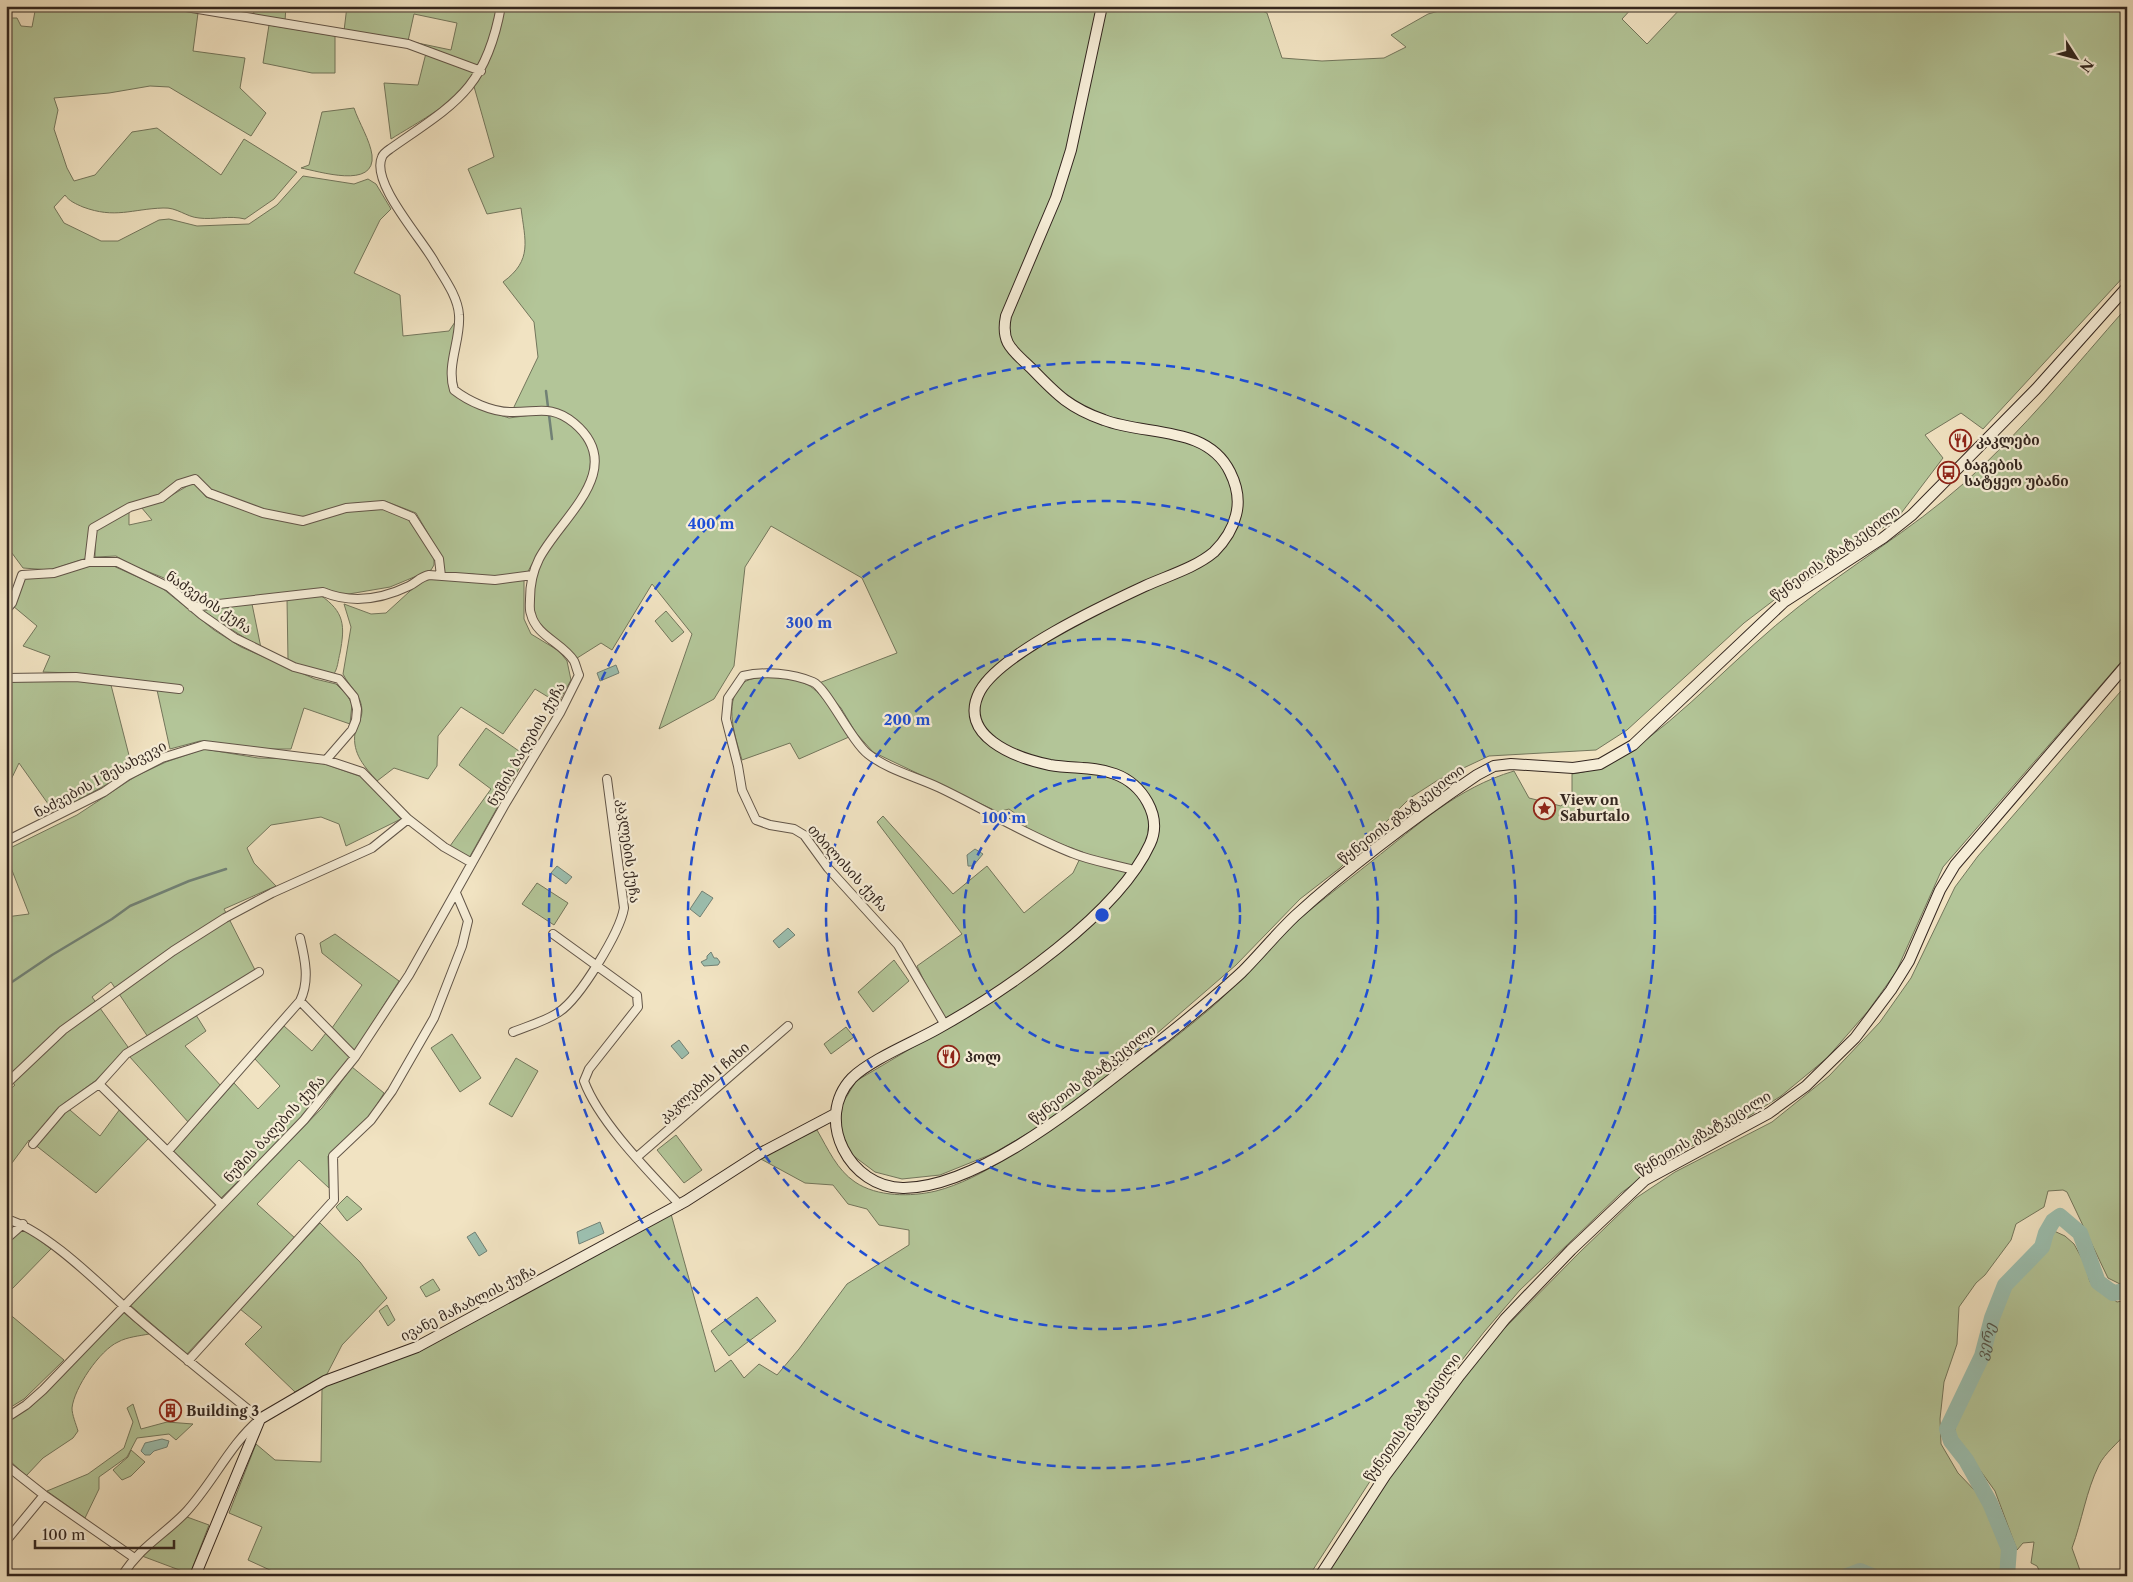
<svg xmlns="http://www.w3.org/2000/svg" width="2133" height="1582" viewBox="0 0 2133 1582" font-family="'Libre Caslon Text','Noto Serif Georgian',serif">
<rect width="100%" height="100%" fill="#f1e3c2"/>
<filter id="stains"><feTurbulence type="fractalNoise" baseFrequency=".004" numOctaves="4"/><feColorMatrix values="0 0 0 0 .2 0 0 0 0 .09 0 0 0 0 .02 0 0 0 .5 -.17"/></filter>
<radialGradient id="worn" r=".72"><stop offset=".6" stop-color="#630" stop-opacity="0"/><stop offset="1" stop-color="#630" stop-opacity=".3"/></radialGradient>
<!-- green -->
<path fill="#b3c598" stroke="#73765c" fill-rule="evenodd" d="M36 6H162L198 13 193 51 245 58 240 88 266 113 251 136 169 87 150 86 109 93 54 98 58 110 54 129 67 168 74 181 95 175 132 132 157 128 221 175 244 139 297 172 274 199 245 219C229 215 214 220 199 218 186 217 177 207 163 208 132 209 115 219 83 207 76 204 69 201 65 195L54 207 64 223 101 241H118L159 220 169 219 197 226 249 224 277 205 303 176 354 184 368 179 376 184 391 209 380 220 354 273 400 295 403 336 449 331 455 322C454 343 449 362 449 382L476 407 509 418 547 413 558 416 571 424 584 437 591 453 590 472 585 488 540 550 527 573 495 577 472 574H444L443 559 416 513 385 501 347 504 302 518 266 512 210 491 197 476 89 529 87 558 50 570 23 568 6 545V18H17L21 26 32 27Z
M253 6H286L285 21 254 16Z
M347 6H498L484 57 478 67 434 49 344 31ZM414 14 457 23 451 50 408 41Z
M501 6H1250L1267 13 1282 58 1322 61 1384 58 1406 47 1391 35 1428 14 1457 6H1634L1622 19 1647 44 1683 6H2127V273L1983 429 1961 413 1925 435 1943 458 1896 520 1820 565 1744 623 1627 730 1596 750 1489 756 1438 780 1410 798 1340 868 1300 899 1236 965 1110 1074 1039 1127 992 1154 940 1175 902 1179 875 1172 851 1154 840 1131 838 1111 856 1081 954 1023 1079 931 945 1025 917 966 962 934 877 822 883 816 953 894 987 866 1024 913 1073 873 1083 852 1046 839 1026 828V821L1009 809 998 812 873 752 856 733 841 708 819 683 897 653 862 578 771 526 745 567 734 666 714 699 659 729 692 634 652 584 612 650 601 643 574 660 531 614 530 592 539 559 584 497 595 454 587 436 562 414 513 409 538 357 534 322 503 282C533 260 525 241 521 208L487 214 468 169 494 157 473 83Z
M269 25 335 36V73H312L263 63Z
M426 53 475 72C468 96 413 125 391 139L384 83 418 85Z
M354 108C359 123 370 140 372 155 376 190 318 171 301 168L309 165 322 112Z
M2127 307V655L1943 867 1896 972 1868 1011 1827 1058 1781 1096 1735 1125 1670 1157 1621 1193 1520 1290 1484 1332 1385 1458 1309 1576H283L248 1560 262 1527 229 1513 256 1444 275 1460 321 1462 322 1388 439 1340 671 1214 715 1372 731 1360 744 1378 759 1364 777 1375 799 1349 847 1284 909 1245V1230L879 1225 867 1209 848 1204 833 1185 805 1183 759 1158 817 1130C828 1149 837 1170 855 1182 877 1197 911 1197 936 1191 983 1179 1033 1141 1072 1113 1119 1080 1166 1046 1211 1008 1236 987 1257 959 1281 936 1309 909 1341 886 1372 861 1418 825 1457 788 1514 771L1529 798 1561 806 1572 793V774C1591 771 1609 766 1625 755 1687 713 1738 654 1797 608 1851 565 1911 530 1963 484 2023 431 2074 367 2127 307Z
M194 482 206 497 262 516 303 525 345 512 383 509 410 520 422 536 434 558V565L431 570 390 587 337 596 327 589H317L193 604 164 578 129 564 116 556 95 557V531L129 511V525L152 520 141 507 162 501Z
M109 564 162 588 214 630 241 647 315 679 336 684 347 695 352 704 350 724 304 708 291 749H258L200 741 170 749 157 690 181 692 183 687 73 673 43 672 50 656 23 646 37 626 13 606 24 578 53 577 90 566Z
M425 579H473L493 584 524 580V619L531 634 559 651 567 661 571 680 558 703 535 689 503 734 461 707 438 736 437 766 428 779 394 768 377 781C365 767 352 754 355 733 356 726 362 719 362 711 362 695 350 688 343 674L351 627 344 604 371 614 386 613 421 581Z
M320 595C345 612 345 626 340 653 338 660 338 669 333 675L305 668 288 660 287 599Z
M252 604 261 648 199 609Z
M666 611 684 632 672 642 655 621Z
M766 677C780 678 795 678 808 685 823 693 839 722 849 737L799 759 790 743 742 760C736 739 723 704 741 685 747 678 758 678 766 677Z
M43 680H78L111 685 132 767C109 787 79 796 56 815L19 763 6 790V682Z
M2127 684V1284L2122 1285 2108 1278 2067 1192 2063 1190 2048 1191 2044 1207 2016 1224 2011 1240 1985 1275 1976 1283 1959 1307 1957 1344 1944 1382 1940 1419 1941 1444 1958 1473 1979 1495 1993 1520 2004 1553 1999 1576H1883C1867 1565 1852 1566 1835 1576H1326L1408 1450 1495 1338 1580 1252 1636 1198 1675 1172 1772 1122 1829 1076 1880 1022 1911 978 1955 887 1978 856Z
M486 728 526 756 469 858 450 846 491 789 459 765Z
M204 749 258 758 298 759 325 764 362 777 401 819 346 846 339 824 321 817 271 825 247 848 254 863 276 886 224 909 255 970 148 1037 111 982 92 997 128 1047 95 1081 63 1104 100 1136 120 1109 149 1138 96 1193 29 1140 9 1167 6 1165V1093L15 1085 6 1078V917L29 914 6 855V850L77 815 136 776 166 762Z
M537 883 568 903 554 925 522 904Z
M335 934 399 981 354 1052 332 1028 362 985 322 953 320 943Z
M894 960 909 981 873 1012 858 992Z
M196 1015 206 1031 185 1046 221 1086 189 1123 129 1056Z
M284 1026 312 1051 326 1033 351 1057 305 1115 221 1198 173 1152 234 1083 258 1109 280 1086 255 1059Z
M846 1027 854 1037 831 1054 824 1044Z
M452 1034 481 1078 460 1092 431 1048Z
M516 1058 538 1071 512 1117 489 1104Z
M352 1067 384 1093 368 1119 328 1156 329 1188 299 1160 257 1204 295 1238 187 1354 130 1305 322 1108Z
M676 1135 702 1170 684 1183 657 1150Z
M347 1196 362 1209 347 1221 336 1207Z
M6 1222 23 1228 51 1249 10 1291 7 1312 64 1360 24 1399 6 1410Z
M320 1223 360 1262 387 1298 342 1345 327 1374 295 1392 245 1344 262 1327 240 1309Z
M2054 1231 2065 1236 2074 1244 2085 1264 2090 1282 2117 1302 2127 1300V1432C2118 1443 2105 1453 2099 1465 2086 1491 2082 1521 2072 1548L2082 1576H2042L2037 1566 2031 1563 2034 1542 2023 1543 2017 1550 1995 1491 1954 1434 1958 1413 1989 1354 2001 1304 2023 1270 2043 1252Z
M433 1279 440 1290 426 1297 420 1287Z
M757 1297 776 1321 729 1356 711 1331Z
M387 1305 395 1320 388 1326 379 1311Z
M123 1312 149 1334C139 1336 127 1337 118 1342 100 1350 74 1388 72 1408 72 1415 76 1424 78 1431L73 1438 43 1458 26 1476 6 1457V1422L32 1406Z
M133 1404 141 1429 167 1422 193 1424 176 1440 169 1434 137 1438 127 1457 99 1477V1489L85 1518 47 1491 88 1474 124 1448 133 1422 127 1408Z
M131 1450 145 1462 131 1476 122 1480 113 1470 128 1457Z
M187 1517 209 1525 190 1574 142 1556Z"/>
<!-- water -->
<path fill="#9bbeae" stroke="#718175" d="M616 665 619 673 600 681 597 673Z
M975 849 983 854 973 866H968L967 855Z
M557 866 572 877 566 884 551 873Z
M702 891 713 898 700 917 690 909Z
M788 928 795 935 779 948 773 941Z
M711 952 714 958H717L720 962 718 965 704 966 701 962 707 959V956Z
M679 1040 689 1053 682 1059 671 1046Z
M600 1222 604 1233 579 1244 577 1232Z
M475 1232 487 1251 479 1256 467 1237Z
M162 1439 169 1441 167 1447 154 1451 150 1455H145L141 1451 145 1443Z"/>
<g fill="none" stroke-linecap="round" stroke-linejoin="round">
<!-- stream -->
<path stroke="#718175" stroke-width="2.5" d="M546 391 552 439
M6 986 52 955 112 919 130 906 189 881 226 869"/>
<!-- river -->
<g stroke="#9bbeae" stroke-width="16">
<path d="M1847 1576 1860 1571 1872 1576"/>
<path id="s1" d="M2007 1576 2009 1549 1990 1503 1966 1460 1951 1441 1947 1429 1982 1356 1992 1318 2005 1285 2042 1247 2046 1233 2053 1221 2060 1216 2080 1233 2098 1282 2113 1293 2127 1291"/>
</g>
<defs>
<path id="street" d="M180 6 408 44 481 71
M89 562 93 528 130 507 161 498 179 484 195 479 209 493 263 513 303 521 346 508 383 505 412 517 439 559 441 576
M192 607 323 592C352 604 382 599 409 586 417 582 420 577 429 575L495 580 533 575
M6 610 12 603 22 575 54 573 89 562H117L169 587 202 615 235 638 294 667 339 679 354 697 357 709 356 720 352 730 326 760
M6 678 76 677 179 689
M6 841 104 792 127 776 162 758 204 745 326 760 362 772 408 819 444 847 472 863
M553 934 637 995 638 1007 589 1069 584 1081C599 1122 650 1173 680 1205
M300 1001 355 1057
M945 1025 898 945 828 868 804 835 794 829 770 825 756 820 742 790 738 766 726 719 728 698 743 676C765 671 792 673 813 682 827 688 851 741 868 754 888 770 917 777 940 788 984 809 1026 835 1072 853 1091 861 1113 864 1134 870
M513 1032C528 1026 546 1021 559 1012 580 998 620 932 624 908L607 779
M6 1084 63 1030 173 951 225 918 272 893 372 848 408 819
M33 1144 62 1110 99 1084
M168 1151 300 1001C310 981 305 959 300 938
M637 1157 788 1026
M221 1204 99 1084 126 1054 259 972
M6 1219C47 1230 103 1288 136 1317 177 1352 218 1385 260 1419 229 1445 212 1485 184 1514 161 1537 140 1547 122 1576
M6 1239 23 1224
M188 1361 334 1200 333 1156 371 1120 392 1091 434 1018 462 946 468 921 456 893
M6 1418 26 1405 43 1390 304 1120 355 1057 409 975 504 806 560 713 579 675C577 671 576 665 574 661 563 643 536 636 531 614 529 610 530 604 530 599 530 585 533 571 539 559 560 518 629 469 574 423 551 404 537 413 510 412 492 412 468 401 454 390 446 365 461 340 459 315 458 297 444 278 435 263 423 240 370 183 382 157 383 154 387 151 390 149 454 104 486 90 501 6
M6 1465 44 1495 6 1541
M44 1495 133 1557"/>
<path id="secondary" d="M1102 6 1071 150 1056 198 1006 316C1000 345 1014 351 1033 370 1057 395 1070 408 1104 420 1146 436 1207 425 1230 472 1237 486 1240 500 1236 515 1233 528 1224 542 1214 552 1195 568 1167 576 1145 586 1104 605 1001 653 980 691 956 736 1016 758 1050 765 1072 769 1094 766 1115 774 1142 784 1163 816 1150 844 1118 914 1004 992 937 1029 914 1042 870 1060 852 1078 813 1119 850 1189 904 1188 980 1187 1082 1102 1141 1056 1175 1029 1210 1002 1242 972 1260 954 1276 934 1295 916 1351 865 1414 818 1477 775L1494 766 1511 764 1573 768 1600 764 1633 745 1784 602 1883 538 1912 515 2036 389 2127 287
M195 1576 260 1419 325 1381 417 1347 686 1201 759 1154 835 1114
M1320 1576 1385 1476 1460 1375 1505 1319 1571 1250 1645 1180 1769 1113 1806 1086 1855 1038 1891 990 1909 961 1940 890 1955 865 2127 664"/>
</defs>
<!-- street casing -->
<use href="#street" stroke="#625548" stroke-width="10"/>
<!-- secondary casing -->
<use href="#secondary" stroke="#33261f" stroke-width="12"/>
<!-- street -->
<use href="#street" stroke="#f6edd7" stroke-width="8"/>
<!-- secondary -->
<use href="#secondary" stroke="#f6edd7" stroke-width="10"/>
</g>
<!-- distance rings -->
<g fill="none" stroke="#1d4ed8" stroke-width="2.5" stroke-dasharray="9 6">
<circle cx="1102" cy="915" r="138"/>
<circle cx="1102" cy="915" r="276"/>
<circle cx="1102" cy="915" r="414"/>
<circle cx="1102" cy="915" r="553"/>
</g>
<!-- icons -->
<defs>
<symbol id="restaurant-ring" viewBox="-11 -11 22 22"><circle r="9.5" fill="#f6edd7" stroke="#8f2418" stroke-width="1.5"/><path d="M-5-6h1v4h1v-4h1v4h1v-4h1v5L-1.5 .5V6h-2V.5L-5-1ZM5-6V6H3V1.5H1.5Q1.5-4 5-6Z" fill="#8f2418"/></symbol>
<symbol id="bus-ring" viewBox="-11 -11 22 22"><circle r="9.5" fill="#f6edd7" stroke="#8f2418" stroke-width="1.5"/><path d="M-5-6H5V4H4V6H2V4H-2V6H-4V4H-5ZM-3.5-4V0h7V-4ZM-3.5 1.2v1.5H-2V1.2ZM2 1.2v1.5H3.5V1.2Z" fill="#8f2418"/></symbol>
<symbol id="sight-ring" viewBox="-11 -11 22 22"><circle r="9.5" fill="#f6edd7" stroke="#8f2418" stroke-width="1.5"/><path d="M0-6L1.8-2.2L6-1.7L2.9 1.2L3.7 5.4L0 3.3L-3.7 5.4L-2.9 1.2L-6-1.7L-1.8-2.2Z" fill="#8f2418"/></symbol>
<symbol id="building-ring" viewBox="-11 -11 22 22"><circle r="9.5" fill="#f6edd7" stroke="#8f2418" stroke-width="1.5"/><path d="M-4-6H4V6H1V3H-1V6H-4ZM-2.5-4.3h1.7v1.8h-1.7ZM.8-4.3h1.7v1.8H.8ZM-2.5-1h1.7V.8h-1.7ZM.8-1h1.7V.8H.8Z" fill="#8f2418"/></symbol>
</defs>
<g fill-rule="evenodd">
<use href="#restaurant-ring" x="1948" y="428" width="25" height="25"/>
<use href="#bus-ring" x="1936" y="460" width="25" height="25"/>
<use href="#sight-ring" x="1532" y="796" width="25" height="25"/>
<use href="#restaurant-ring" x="936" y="1044" width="25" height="25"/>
<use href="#building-ring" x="158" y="1398" width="25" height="25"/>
</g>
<g text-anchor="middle" stroke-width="4.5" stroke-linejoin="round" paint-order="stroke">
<!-- poi labels -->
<g font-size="14" font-weight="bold" fill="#33261f" stroke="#f6edd7" text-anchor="start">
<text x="1976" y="445">კაკლები</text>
<text x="1964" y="470">ბაგების<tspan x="1964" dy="16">სატყეო უბანი</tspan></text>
<text x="1560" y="805">View on<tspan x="1560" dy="16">Saburtalo</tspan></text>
<text x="965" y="1062">პოლ</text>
<text x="186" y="1416">Building 3</text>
</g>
<!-- street labels -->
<g font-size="14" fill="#33261f" stroke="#f6edd7">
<text transform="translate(1835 553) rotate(-35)" y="5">წყნეთის გზატკეცილი</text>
<text transform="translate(209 602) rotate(34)" y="5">ნაძვების ქუჩა</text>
<text transform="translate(526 744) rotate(-60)" y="5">ნუშის ბაღების ქუჩა</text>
<text transform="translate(100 779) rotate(-28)" y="5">ნაძვების I შესახვევი</text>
<text transform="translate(1401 814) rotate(-37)" y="5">წყნეთის გზატკეცილი</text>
<text transform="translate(629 851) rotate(83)" y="5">კაკლების ქუჩა</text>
<text transform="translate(848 868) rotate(48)" y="5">თბილისის ქუჩა</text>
<text transform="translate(1092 1074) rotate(-37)" y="5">წყნეთის გზატკეცილი</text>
<text transform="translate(704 1082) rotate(-41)" y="5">კაკლების I ჩიხი</text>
<text transform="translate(274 1129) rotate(-47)" y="5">ნუშის ბაღების ქუჩა</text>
<text transform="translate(1703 1133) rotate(-30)" y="5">წყნეთის გზატკეცილი</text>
<text transform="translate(468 1303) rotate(-27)" y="5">ივანე მაჩაბლის ქუჩა</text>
<text transform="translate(1412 1417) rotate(-54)" y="5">წყნეთის გზატკეცილი</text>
</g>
<!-- water labels -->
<g font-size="15" font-style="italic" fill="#52544a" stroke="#f6edd7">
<text dy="5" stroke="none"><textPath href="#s1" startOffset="259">ვერე</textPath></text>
</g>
</g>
<circle cx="1102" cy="915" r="8" fill="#1d4ed8" stroke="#f6edd7" stroke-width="2.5"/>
<g font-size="15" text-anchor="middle" font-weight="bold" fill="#1d4ed8" stroke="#f6edd7" stroke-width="4.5" stroke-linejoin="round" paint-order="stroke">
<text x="711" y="529">400 m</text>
<text x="809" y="628">300 m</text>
<text x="907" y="725">200 m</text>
<text x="1004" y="823">100 m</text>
</g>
<!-- margin -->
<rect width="2133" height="1582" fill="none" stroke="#f1e3c2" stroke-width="25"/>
<rect x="8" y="8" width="2118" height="1567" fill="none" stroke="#33261f" stroke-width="2.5"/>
<rect x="12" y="12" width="2108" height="1557" fill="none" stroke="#33261f"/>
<!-- north arrow -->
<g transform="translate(2076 58) rotate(126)" stroke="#f6edd7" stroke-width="4" paint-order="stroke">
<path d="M0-4L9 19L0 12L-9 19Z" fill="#33261f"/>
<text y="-8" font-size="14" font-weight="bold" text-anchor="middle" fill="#33261f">N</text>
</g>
<!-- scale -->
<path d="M35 1540v8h139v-8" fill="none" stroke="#33261f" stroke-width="2.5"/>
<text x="42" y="1540" font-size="15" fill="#33261f" stroke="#f6edd7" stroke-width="4" paint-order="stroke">100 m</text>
<rect width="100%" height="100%" filter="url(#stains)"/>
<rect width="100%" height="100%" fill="url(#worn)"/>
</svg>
